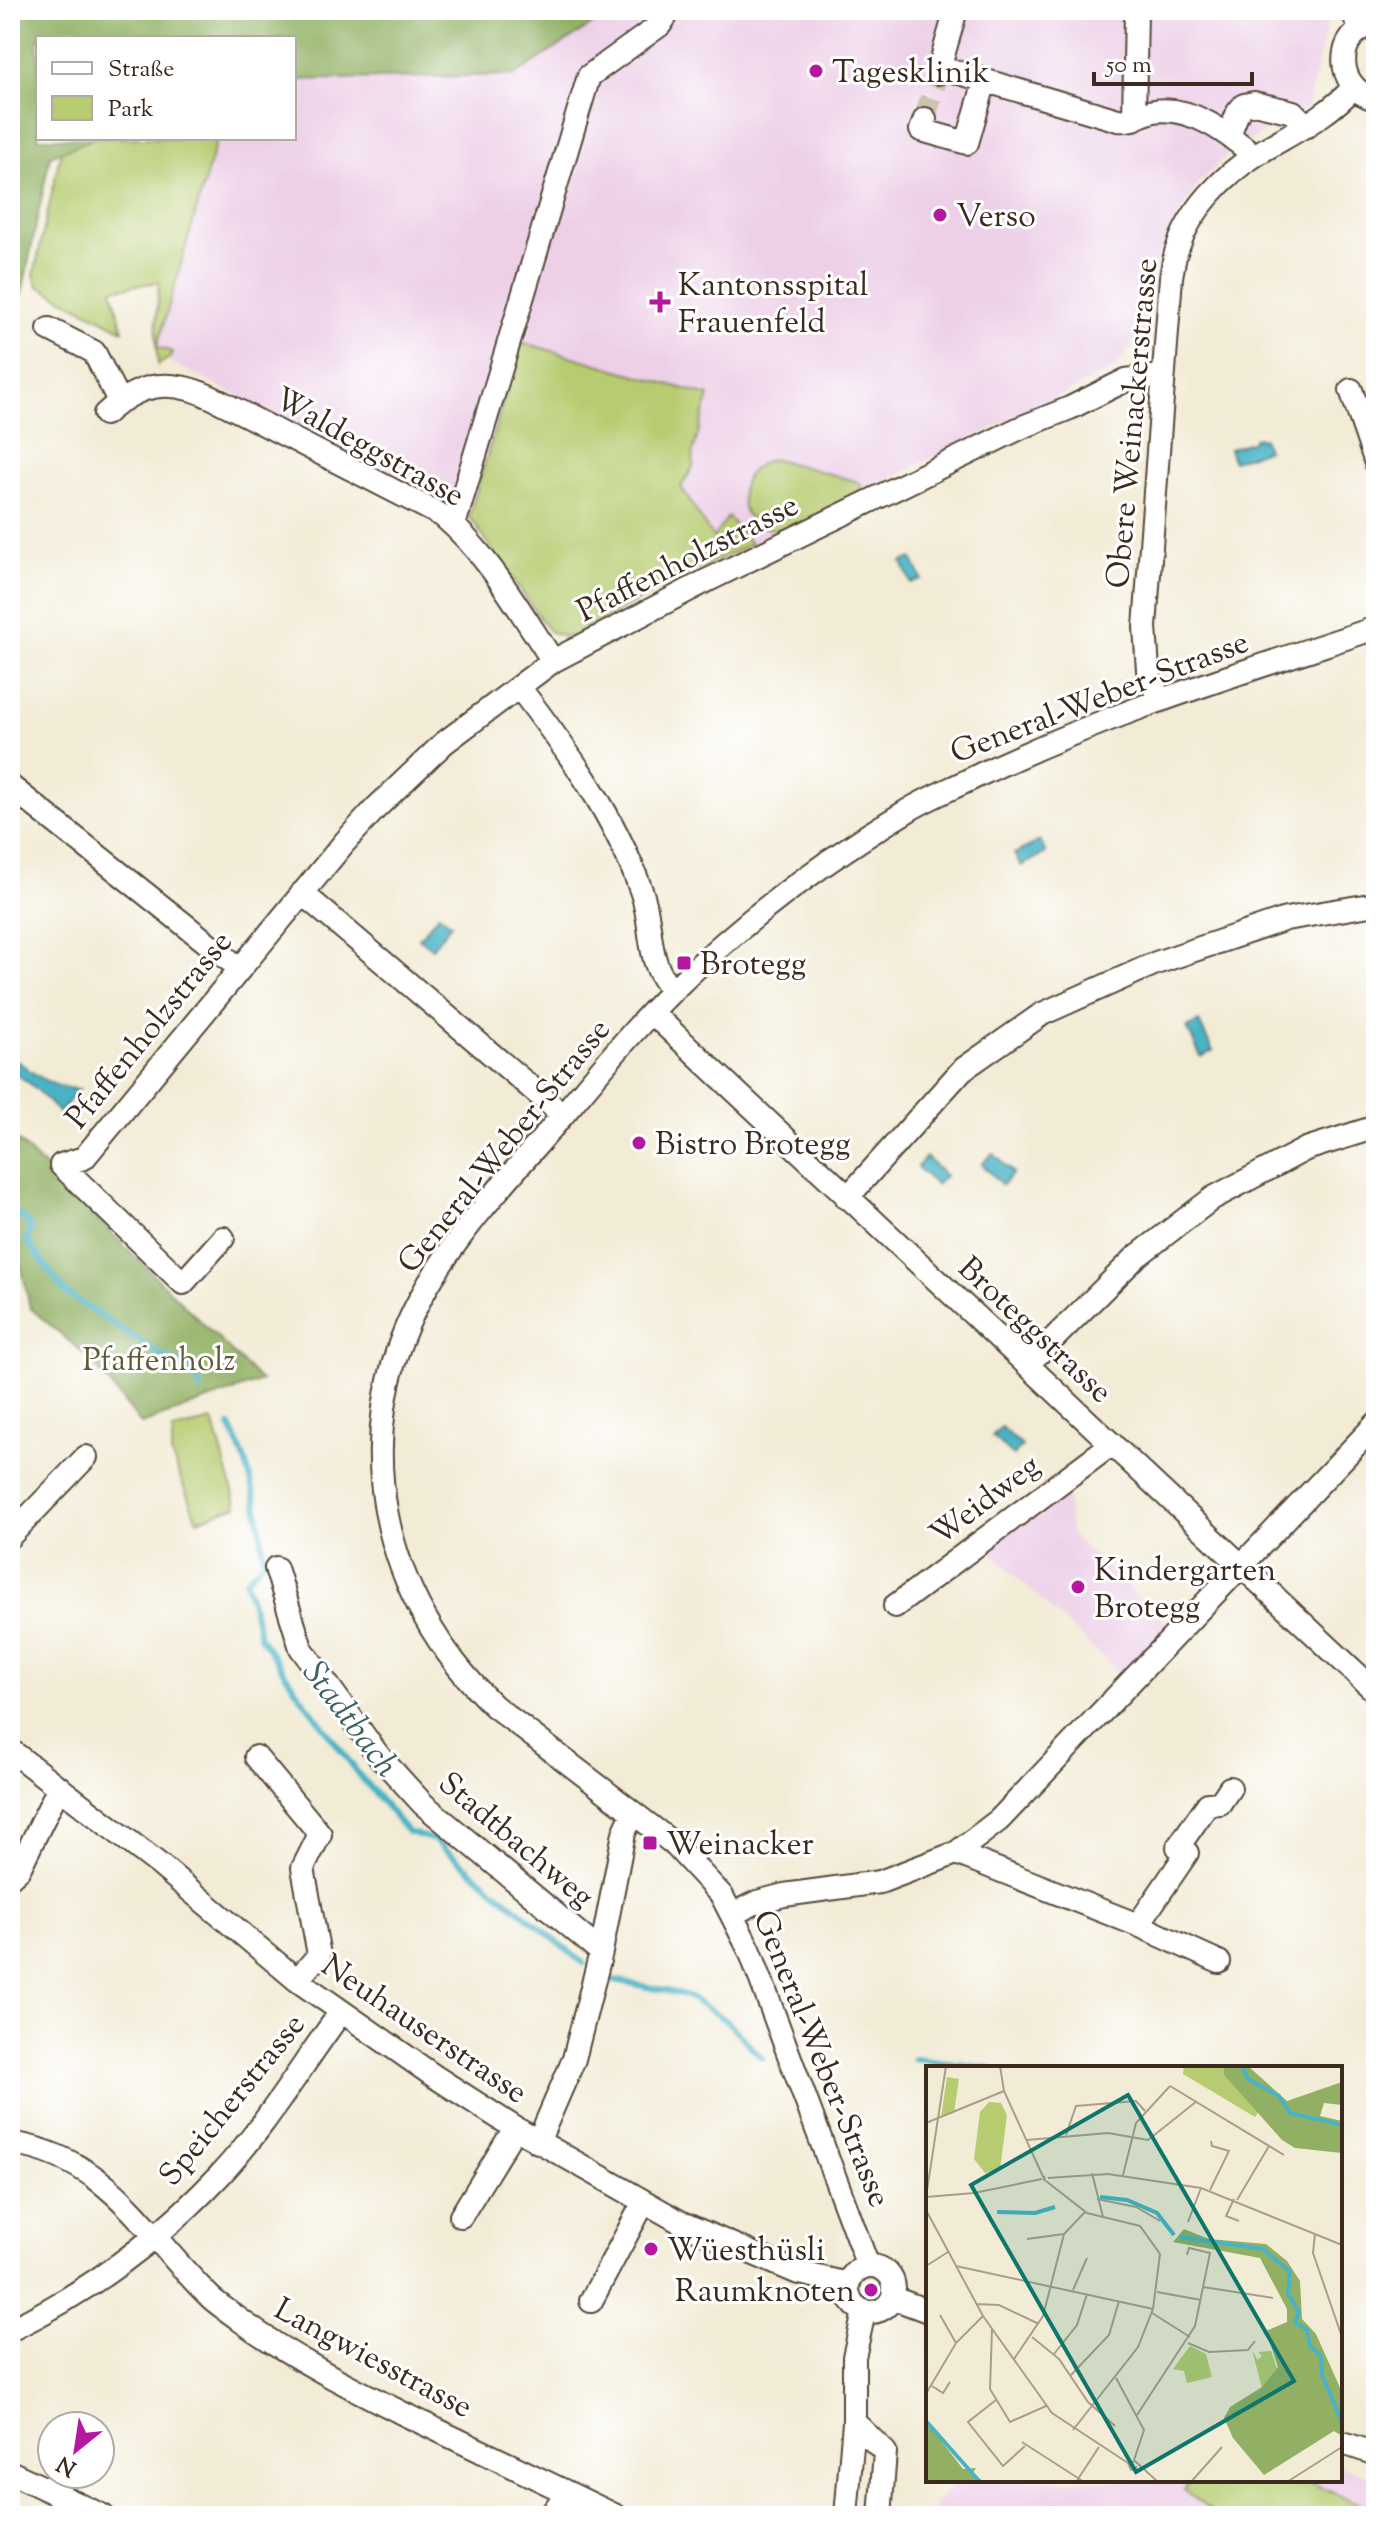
<svg xmlns="http://www.w3.org/2000/svg" width="1386" height="2526" viewBox="0 0 1386 2526" font-family="'Sorts Mill Goudy',serif">
<rect width="100%" height="100%" fill="#fff"/>
<filter id="ink" filterUnits="userSpaceOnUse"><feTurbulence type="fractalNoise" baseFrequency=".0125" numOctaves="2"/><feDisplacementMap in="SourceGraphic" scale="16" xChannelSelector="R" yChannelSelector="G"/><feConvolveMatrix kernelMatrix="1 2 1 2 8 2 1 2 1" color-interpolation-filters="sRGB"/></filter>
<filter id="wash" filterUnits="userSpaceOnUse"><feTurbulence type="fractalNoise" baseFrequency=".006" numOctaves="4" result="noise"/><feDisplacementMap in="SourceGraphic" scale="32" xChannelSelector="R" yChannelSelector="G"/><feGaussianBlur stdDeviation="1.8" result="paint"/><feColorMatrix in="noise" values="0 0 0 0 0 0 0 0 0 0 0 0 0 0 0 0 0 1.4 0 .05"/><feComposite in="paint" operator="in"/></filter>
<g filter="url(#wash)">
<rect width="100%" height="100%" fill="#f2ebd5"/>
<!-- built -->
<path fill="#edd0e8" d="M627 10H1322L1328 22 1307 108 1230 151 1198 184 1173 226 1155 275 1145 329 1114 369 659 590 582 634 564 638 549 632 542 626 471 521 451 503 168 361 171 357 157 348 217 138H294V80L515 75 596 22Z
M1066 1487 1071 1535 1177 1632 1129 1682 980 1543Z
M1340 2465 1376 2479V2516H928L956 2480H1340Z"/>
<!-- green -->
<path fill="#b7cc71" stroke="#797b48" stroke-width="2" d="M74 138H217L157 347 172 352 171 357 158 365C155 337 157 310 159 282L112 289 123 330 38 286 34 275 63 142Z
M521 342 709 396 692 455 694 465 681 487 713 538 728 517 751 544 659 589 573 636 564 637 549 631 469 516Z
M775 459 855 481 861 485V490C846 502 793 530 775 529 731 529 730 466 775 459Z
M213 1421 237 1506 197 1520 171 1454 173 1430Z
M1191 2480H1301L1373 2509 1370 2516H1217L1184 2490Z"/>
<!-- forest -->
<path fill="#91b063" stroke="#666d40" stroke-width="2" d="M10 10H600L596 22 515 75 294 80V38H38V138H95L50 156 10 353Z
M10 1133 261 1381 141 1424 90 1359 30 1308 21 1264 10 1257Z"/>
<!-- water -->
<path fill="#48b3c6" stroke="#426e72" stroke-width="2" d="M1258 437 1259 439 1263 438 1267 450 1233 461 1229 449 1253 441V438Z
M912 558 922 579 911 583 902 562Z
M1040 841 1046 853 1021 866 1014 854Z
M439 914 451 924 432 948 419 938Z
M1199 1022 1213 1051 1201 1057 1187 1028Z
M10 1055C31 1072 51 1089 79 1089L59 1113 33 1086 10 1070Z
M993 1153 1013 1173 1002 1185 982 1164Z
M926 1157 945 1176 936 1185 917 1167Z
M1001 1427 1022 1446 1013 1456 992 1436Z"/>
<g fill="none" stroke-linecap="round" stroke-linejoin="round">
<!-- stream -->
<path stroke="#48b3c6" stroke-width="6" d="M10 1211C21 1214 26 1219 31 1229L26 1240 66 1293 161 1355 185 1366 195 1376 201 1390
M230 1426C252 1468 260 1514 264 1561L246 1580 260 1637 299 1694 361 1777 408 1832 434 1840 583 1963
M610 1979 686 1995 727 2021 762 2058
M914 2059 991 2068"/>
</g>
</g>
<g filter="url(#ink)">
<g fill="none" stroke-linecap="round" stroke-linejoin="round">
<!-- minor-tunnel -->
<path stroke="#cdc4b0" stroke-width="22" stroke-dasharray="22 11" stroke-linecap="butt" d="M925 119 938 73"/>
<defs>
<path id="minor" d="M1352 10 1360 29
M1376 24C1333 31 1334 90 1376 99
M939 67 1118 120C1133 122 1140 114 1154 111 1191 105 1228 134 1254 155
M938 73 956 10
M925 119 921 130 967 143 985 81
M1134 119 1136 10
M1229 135 1238 112 1244 105 1254 103 1293 112 1307 126
M49 329 94 352 119 401
M1351 390 1376 463
M105 414C141 381 172 378 215 399L443 516C489 555 520 612 553 661
M454 525 589 76 660 25 670 10
M519 687C569 753 614 813 642 893 654 929 645 960 672 991
M1159 700 1148 670 1145 627 1171 277C1173 267 1174 256 1178 247 1190 210 1225 174 1257 154 1291 133 1326 118 1354 87
M10 786 239 968
M302 893 563 1115
M652 1013 1376 1692
M847 1198 962 1070 1042 1014 1156 963 1286 919 1376 904
M223 1238 183 1283 61 1165 84 1158 344 843 376 808 444 743 553 661 704 582 1020 428 1070 408 1126 380 1163 375
M1028 1364 1136 1257 1213 1198 1306 1149 1376 1127
M10 1536 86 1457
M276 1568 301 1648 378 1755 423 1804 601 1952
M895 1606 1112 1444
M10 1750 160 1865 297 1980 434 2076 515 2128 682 2223 796 2272 848 2284
M256 1757 320 1834 303 1868 319 1955 297 1980
M956 1853 1138 1925 1219 1962
M10 1877 19 1869 59 1787
M733 1914 757 1902 784 1895 880 1882 956 1853 999 1820 1376 1424
M1138 1925 1187 1853 1178 1847 1208 1804 1220 1803 1230 1788
M538 2142 574 2059 601 1952 624 1833 633 1813
M10 2143C109 2158 142 2230 207 2294 216 2304 229 2311 240 2320 292 2358 350 2387 408 2416 478 2449 547 2483 616 2516
M461 2216 515 2128
M868 2266 750 1951 722 1896 674 1844 494 1706C382 1599 345 1439 420 1299 456 1232 513 1174 562 1116 597 1074 632 1031 671 992 740 924 823 861 907 811 928 798 951 789 973 778 1102 715 1240 673 1376 628
M848 2289a23 23 0 1 1 46 0a23 23 0 1 1-46 0Z
M893 2298 928 2311
M591 2301 644 2202
M10 2330C90 2291 159 2240 220 2175 266 2126 301 2066 341 2012
M854 2422 885 2452 880 2516
M1340 2442 1376 2454
M10 2472 103 2516
M550 2516 567 2493
M846 2516 854 2422V2357L864 2312"/>
</defs>
<!-- minor casing -->
<use href="#minor" stroke="#564739" stroke-width="26"/>
<!-- minor -->
<use href="#minor" stroke="#fff" stroke-width="22"/>
</g>
</g>
<!-- markers -->
<g fill="#b5179e" stroke="#fff" stroke-width="3">
<circle cx="816" cy="71" r="8"/>
<circle cx="940" cy="215" r="8"/>
<path d="M656 290h8v8h8v8h-8v8h-8v-8h-8v-8h8z"/>
<rect x="676" y="955" width="16" height="16" rx="4"/>
<circle cx="639" cy="1143" r="8"/>
<circle cx="1078" cy="1587" r="8"/>
<rect x="642" y="1835" width="16" height="16" rx="4"/>
<circle cx="651" cy="2249" r="8"/>
<circle cx="871" cy="2290" r="8"/>
</g>
<g text-anchor="middle" stroke-width="6" stroke-linejoin="round" paint-order="stroke">
<!-- poi labels -->
<g font-size="32" fill="#3b2a1e" stroke="#fff" text-anchor="start">
<text x="832" y="82">Tagesklinik</text>
<text x="956" y="226">Verso</text>
<text x="678" y="295">Kantonsspital<tspan x="678" dy="37">Frauenfeld</tspan></text>
<text x="700" y="974">Brotegg</text>
<text x="655" y="1154">Bistro Brotegg</text>
<text x="1094" y="1580">Kindergarten<tspan x="1094" dy="37">Brotegg</tspan></text>
<text x="666" y="1854">Weinacker</text>
<text x="667" y="2260">Wüesthüsli</text>
<text x="855" y="2301" text-anchor="end">Raumknoten</text>
</g>
<!-- street labels -->
<g font-size="32" fill="#3b2a1e" stroke="#fff">
<text transform="translate(1131 423) rotate(-85)" y="11">Obere Weinackerstrasse</text>
<text transform="translate(370 446) rotate(29)" y="11">Waldeggstrasse</text>
<text transform="translate(687 557) rotate(-27)" y="11">Pfaffenholzstrasse</text>
<text transform="translate(1099 696) rotate(-21)" y="11">General-Weber-Strasse</text>
<text transform="translate(148 1029) rotate(-51)" y="11">Pfaffenholzstrasse</text>
<text transform="translate(503 1145) rotate(-51)" y="11">General-Weber-Strasse</text>
<text transform="translate(1036 1329) rotate(43)" y="11">Broteggstrasse</text>
<text transform="translate(984 1499) rotate(-37)" y="11">Weidweg</text>
<text transform="translate(517 1839) rotate(40)" y="11">Stadtbachweg</text>
<text transform="translate(425 2028) rotate(34)" y="11">Neuhauserstrasse</text>
<text transform="translate(823 2058) rotate(68)" y="11">General-Weber-Strasse</text>
<text transform="translate(231 2099) rotate(-51)" y="11">Speicherstrasse</text>
<text transform="translate(374 2357) rotate(28)" y="11">Langwiesstrasse</text>
</g>
<!-- park labels -->
<g font-size="32" fill="#605b37" stroke="#fff">
<text x="159" y="1370">Pfaffenholz</text>
</g>
<!-- water labels -->
<g font-size="34" font-style="italic" fill="#406161" stroke="#fff">
<text transform="translate(352 1718) rotate(53)" y="12">Stadtbach</text>
</g>
</g>
<!-- overview -->
<g transform="translate(926 2066)">
<rect width="416" height="416" fill="#f2ebd5"/>
<path d="M258 0H297L298 9 334 44 329 51 257 8ZM21 11 33 13 28 47 15 51ZM63 36 75 37 81 49 74 103 59 107 48 93 54 46ZM264 280 280 288 286 311 261 317 258 305 247 303ZM326 284 328 288 331 293V294L336 290 332 286 345 285 351 303 336 322Z" fill="#b7cc71"/>
<path d="M297 0H322L361 35 416 16V39L398 37 394 50 416 55V87L369 82 356 74 298 9ZM258 163 283 173 340 178 361 195 374 215 376 253 390 268 416 326V370L408 365 338 409 307 372 298 352 304 341 336 321 352 301 340 265 361 256V243L334 192 247 176ZM0 355 37 403 50 402 47 407 58 416H0Z" fill="#91b063"/>
<path fill="none" stroke="#48b3c6" stroke-width="4" d="M316 0 322 13 353 30 364 47 416 59M174 131 201 134 231 147 248 169M71 146 109 147 129 141M254 171 337 183 364 206 362 227 373 246 369 256 381 264 384 280 395 290 396 309 416 356M0 355 54 416"/>
<path fill="none" stroke="#a99e8c" stroke-width="2" d="M74 0 78 25 119 115 118 110M244 20 358 89M0 57 78 25M140 69 150 40 210 35 219 45M101 74 182 67 222 74 271 35M166 107 177 151M197 109 210 57 244 20M122 112 182 108 275 122 416 179M120 115 161 147 214 160 234 188 227 243 212 281 147 364M284 124 303 85 286 80 285 75M0 131 20 0M0 131 48 127 116 113M171 133 210 141 234 155M308 133 300 150 313 155M311 134 343 80M0 144 57 250 126 347 202 397M262 156 275 122M389 168 387 187 416 271M101 173 138 168M0 200 22 186M30 200 227 243M277 221 347 232M147 224 161 192M231 226 275 234M50 238 73 239 113 258M226 247 264 271M14 249 30 277M66 263 64 323 84 356 120 340M106 271 133 293 162 336 189 360M262 277 283 286 322 284 329 275M128 288 151 259 161 228M88 293 117 250 138 168 159 146M145 309 183 269 193 235M190 312 218 364 208 394M6 320 17 327 24 316M1 326 30 277 57 250M70 334 42 356 77 400 99 380M211 349 269 260 284 187 263 182 261 189M96 376 158 416M211 401 205 404 202 397 209 395 232 416M150 416 173 381M265 416 296 381M361 416 416 381"/>
<path fill="#0f766e" fill-opacity="0.15" stroke="#0f766e" stroke-width="4" d="M202 29 368 315 210 406 45 119Z"/>
<rect width="416" height="416" fill="none" stroke="#3b2a1e" stroke-width="4"/>
</g>
<!-- margin -->
<rect width="1386" height="2526" fill="none" stroke="#fff" stroke-width="40"/>
<!-- legend -->
<rect x="36" y="36" width="260" height="104" fill="#ffffff" stroke="#b1aaa5" stroke-width="2"/>
<rect x="52" y="62" width="40" height="12" fill="#ffffff" stroke="#b1aaa5" stroke-width="2"/>
<text x="108" y="76" font-size="24" fill="#3b2a1e">Straße</text>
<rect x="52" y="96" width="40" height="24" fill="#b7cc71" stroke="#b1aaa5" stroke-width="2"/>
<text x="108" y="116" font-size="24" fill="#3b2a1e">Park</text>
<!-- north arrow -->
<g transform="translate(76 2450) rotate(210)"><circle r="38" fill="#ffffff" stroke="#b1aaa5" stroke-width="2"/>
<path d="M0-6L14 30L0 20L-14 30Z" fill="#b5179e"/>
<text y="-12" font-size="22" font-weight="bold" text-anchor="middle" fill="#3b2a1e">N</text>
</g>
<!-- scale -->
<path d="M1094 72v12h158v-12" fill="none" stroke="#3b2a1e" stroke-width="4"/>
<text x="1106" y="72" font-size="24" fill="#3b2a1e" stroke="#ffffff" stroke-width="6" paint-order="stroke">50 m</text>
</svg>
